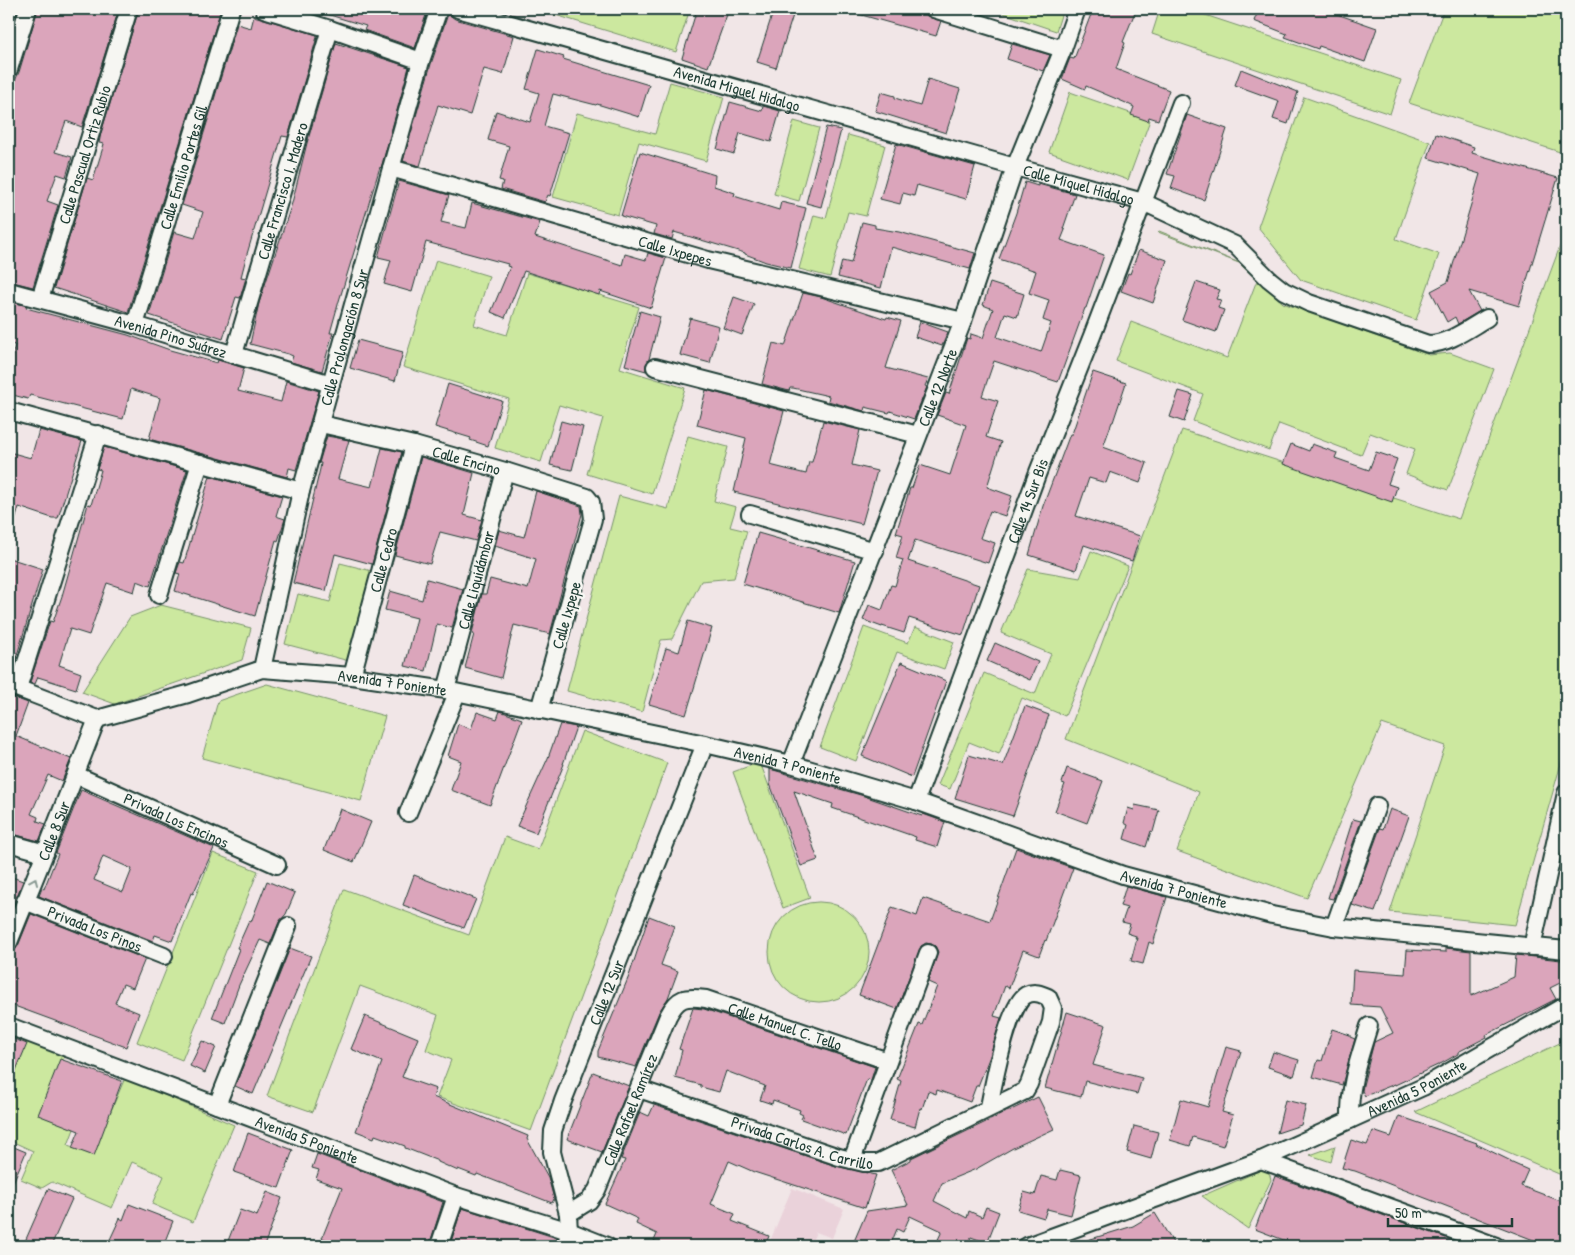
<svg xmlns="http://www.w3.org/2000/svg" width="1575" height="1255" viewBox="0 0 1575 1255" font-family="'Patrick Hand',sans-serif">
<rect width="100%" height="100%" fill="#f1e6e7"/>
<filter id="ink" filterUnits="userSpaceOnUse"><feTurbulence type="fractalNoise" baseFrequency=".02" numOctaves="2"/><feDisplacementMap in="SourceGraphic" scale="10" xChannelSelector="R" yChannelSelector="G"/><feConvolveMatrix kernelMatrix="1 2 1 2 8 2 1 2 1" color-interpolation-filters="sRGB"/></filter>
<g filter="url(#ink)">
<!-- built -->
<path fill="#ead2da" d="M792 1188 844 1209 832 1238 816 1232 810 1246H768Z"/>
<!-- green -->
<path fill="#cce89f" stroke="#76926a" d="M536 9H690L676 52Z
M991 9H1063L1056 31Z
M1160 9H1187L1401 80 1390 114 1152 34Z
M1444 9H1566V154L1409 103Z
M670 82 724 97 706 161 639 142 618 215 553 197 577 113 655 134Z
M1070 92 1150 120 1128 180 1049 152Z
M1304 97 1430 142 1396 239 1439 254 1416 320 1301 280 1258 227Z
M794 121 819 128 799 201 774 194Z
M848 135 885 145 866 216 848 212 830 277 799 269 814 215 826 218Z
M1566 230V746L1515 925 1390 912 1445 746 1382 724 1307 898 1177 851 1199 792 1066 739 1182 430 1459 519Z
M1159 231 1260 271 1257 279 1283 303 1429 355 1450 353 1494 369 1448 490 1406 474 1415 449 1370 433 1361 455 1279 424 1269 450 1193 421 1203 394 1116 361 1131 322 1227 358 1257 280 1239 263 1158 232Z
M436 260 489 276 474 325 507 335 527 273 639 307 620 368 685 388 652 494 587 474 603 418 559 405 541 462 495 448 509 399 403 367Z
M688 436 728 447 714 501 736 507 730 527 747 531 734 578 701 581 672 639 661 640 642 712 567 691 619 496 668 509Z
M1091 551 1128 566 1065 716 1022 698 999 754 969 742 950 789 938 785 984 673 1035 694 1051 654 1001 633 1028 569 1080 578Z
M340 563 372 571 349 661 285 644 298 594 330 602Z
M161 605 251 628 242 660 115 704 82 692 130 617Z
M864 627 908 643 915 627 954 642 944 669 897 652 856 761 820 747Z
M267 684 385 716 361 801 202 758 218 701Z
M582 731 667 763 531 1131 437 1097 451 1060 426 1050 438 1015 360 986 313 1112 267 1096 344 889 469 935 505 837 538 849Z
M760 762 810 898 783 908 733 772Z
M213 853 258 871 182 1060 137 1042Z
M769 952a50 50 0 1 1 100 0a50 50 0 1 1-100 0Z
M27 1035 66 1053 40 1114 74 1129 68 1145 92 1155 125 1078 234 1125 193 1222 152 1204 164 1176 132 1162 112 1208 52 1182 42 1188 21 1179 33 1151 9 1140V1072H11Z
M1566 1040V1177L1415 1112Z
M1335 1146 1331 1162 1310 1155Z
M1268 1167 1271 1180 1248 1229 1202 1196Z"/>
<!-- building -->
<path fill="#dba5bb" stroke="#1f3d34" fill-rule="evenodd" d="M38 9H119L82 127 66 121 55 152 72 157 66 177 57 174 47 201 58 205 33 287 9 281V94L19 72Z
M139 9H221L128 312 54 288 87 178 93 180 104 144 99 143 101 133Z
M298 9H428L415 48 364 30 366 26 323 13 322 16Z
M697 9H729L708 67 682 58Z
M774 9H795L776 68 757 62Z
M852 9H918L924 11 926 15 931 18 941 21 936 36 851 12Z
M1093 9H1126L1135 12 1123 42 1125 43 1116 69 1169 90 1158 120 1149 117 1148 121 1131 115 1134 107 1126 103 1086 86 1085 89 1062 79 1070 58 1074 59Z
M1259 9H1332L1331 12 1377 28 1365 62 1319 46 1318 49 1285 37 1287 34 1254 21Z
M448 14 455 19 514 36 503 74 484 69 470 115 438 105 420 166 403 161 431 64Z
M254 16 317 35V37L288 137 282 136 247 254 241 277 246 278 240 298 236 297 223 339 149 315 174 232 195 238 203 212 182 205 237 24 251 28Z
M336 43 409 67 381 168 380 167 339 301 330 333H333L322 371 291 362 293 356 288 354 250 344 259 303 292 203 307 143Z
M1012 44 1050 55 1043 71 1007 59Z
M538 49 564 57 563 59 649 85 639 117 597 104 596 105 553 94 544 126 569 133 550 196 548 195 545 202 501 189 503 181 499 180 509 146 488 140 496 111 530 122 539 93 526 89Z
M1241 69 1298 92 1288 124 1273 119 1279 101 1235 85Z
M928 79 960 89 946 133 875 111 881 92 895 96V98L920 106Z
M730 102 762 111 763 106 780 111 771 142 740 133 734 154 717 149Z
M1187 115 1227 129 1204 200 1171 188 1175 176 1167 174Z
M826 127 841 130 821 207 806 203Z
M1436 134 1474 147 1472 153 1558 178 1519 306 1469 291 1480 311 1458 324 1455 317 1447 322 1431 291 1448 282 1480 174 1428 158Z
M896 144 975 166 966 199 917 185 914 196 903 193 900 204 880 199Z
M640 152 715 175 714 186 735 193 734 196 779 210 781 202 806 208 791 268 766 262 745 254V253L674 232 672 239 654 234 656 226 621 216Z
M399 181 449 195 441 222 466 228 472 203 540 222 535 237 622 265 625 254 646 260 648 253 666 258 651 308 600 291 599 295 524 271 505 318 491 312 510 267 507 266 508 264 426 242 412 292 384 284 391 260 378 257Z
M1025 182 1038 186V184L1075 194 1063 229 1065 230 1061 240 1104 255 1086 308H1085L1058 382 994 361 982 396 998 401 986 437 1001 442 987 487 1012 496 1005 516 990 511 980 538 995 543 988 563 915 540 908 561 979 585 963 635 909 618 904 633 882 626V627L863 620 869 605 882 610 891 585 895 586 903 560 896 558 903 535 896 533 910 488H912L920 465 950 475 966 425 937 415 946 393 949 394 967 338 970 339 971 334 983 338 993 309 983 305 990 283 1024 294 1017 317 1005 313 997 337 1041 352 1051 323 1043 320 1049 300 1029 293 1036 271 999 259 1016 213Z
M862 222 875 225V228L899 232 975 253 970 269 891 247 881 288 838 277 842 261 851 263Z
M1139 250 1167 260 1153 303 1121 291 1128 273 1130 274Z
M1196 282 1220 290 1216 299 1221 300 1218 308 1224 310 1216 332 1182 320Z
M803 293 821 297 886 319 887 317 901 321 886 368 928 379 925 386 927 387 914 419 890 411 889 413 865 407 864 411 828 401 829 396 793 388H790L789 391 762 384 773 343 785 346Z
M734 297 754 304 742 335 723 328Z
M9 301 27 306 26 308 128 335 170 350 217 363 218 360 244 368 238 391 281 402 286 381 319 391 296 470 289 468 287 477 149 439 160 398 131 389 123 419 30 395 28 399 9 394V368L15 345 9 344Z
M640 311 660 317 649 359 646 364V371L625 365Z
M690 318 719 326 710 363 680 355Z
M920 322 948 332 942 346 915 337Z
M358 340 403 352 395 381 350 368Z
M1093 372 1126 383 1113 422H1112L1103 447 1147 463 1140 483 1110 472 1106 483 1089 478 1076 516 1140 536 1132 561 1084 545 1076 570 1029 555 1043 506 1070 434H1072Z
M448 384 502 401 488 446 470 440 471 438 435 427Z
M706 390 784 411 770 465 806 474 809 462H812L823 421 860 430 852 465 877 471 862 524 734 492 746 438 697 425Z
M1179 391 1193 395 1184 422 1170 417Z
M561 421 583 427 572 470 550 465Z
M39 430 82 441 58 518H52L19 507 12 531H9V452L31 458Z
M327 436 349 440 338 479 372 487 382 448 402 452 372 564 335 554 326 591 293 583 320 469 321 463H319Z
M1291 444 1309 451 1312 444 1337 453 1335 458 1369 470 1376 452 1397 459 1388 484 1397 487 1392 502 1283 464Z
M104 447 187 470 150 586 137 581 134 592 107 583 89 635 70 629 59 665 81 673 76 689 38 677 35 684 30 682 50 621 53 622 62 596 88 504 91 505 101 470 97 469Z
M421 457 474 473 464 515 482 520 476 541 440 532 430 564 395 555Z
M210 476 282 496 276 516 285 519 278 541 276 540 255 616 175 591 180 574 176 573 180 562 184 563Z
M536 491 581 506 582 514 550 634 514 625 501 678 465 668 474 634 472 633 482 594H486L490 579 528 589 536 559 495 546 499 530 524 537Z
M758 533 855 561 839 613 743 584Z
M9 558 43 569 11 675H9Z
M427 579 463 589 452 628 437 624 426 671 405 666 417 618 385 610 390 591 422 600Z
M688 621 712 628 686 715 649 704 666 648 679 652Z
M995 643 1038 662 1030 680 987 661Z
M901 662 946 681 912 777 862 756Z
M9 696 28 703 16 736 71 759 62 781 48 775 31 814 38 817 37 821 46 824 39 841 9 833Z
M1025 706 1049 715 1013 816 955 798 969 755 1003 765Z
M477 712 497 719 500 711 522 719 490 805 451 790 461 761 448 756 458 724 471 729Z
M560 724 576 727 563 764H564L536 833 517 826 548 758Z
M1067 768 1103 781 1087 823 1055 811 1065 784 1062 783Z
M770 769 864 796 922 816 923 814 945 822 937 847 915 840 916 837 832 808 833 804 794 791 818 860 801 866 770 784Z
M81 790 214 848 193 894 191 893 172 941 155 935 153 941 39 896 42 888 44 889 53 866 58 854 56 853ZM103 856 132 869 123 892 94 880Z
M1135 805 1159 810 1153 832 1151 831 1146 847 1124 839 1128 825 1124 823 1128 808 1134 810Z
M340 809 371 822 354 862 324 850Z
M1390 809 1409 816 1375 912 1352 905 1380 828 1383 829Z
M1353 819 1361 821 1333 899 1328 898Z
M1016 848 1073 868 1046 941 1045 940 1039 956 1023 950 1009 988 1005 986 994 1016 1001 1018 990 1056 978 1086H976L970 1102 937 1090 936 1094 928 1091 922 1109 920 1108 915 1127 890 1120 901 1081 897 1079 919 1024 922 1025 937 986 928 982 938 952 935 946 931 944 926 943 921 946 897 1009 859 995 892 907 917 916 923 898 990 921Z
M414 875 476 899 464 928 403 905Z
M9 876 23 881 9 916Z
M267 881 295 893 286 914 279 922 270 944 260 940 239 985 225 1023 212 1018 239 949 237 948 249 921 251 922Z
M1126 886 1167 897 1153 944 1149 942 1143 964 1131 961 1137 938H1135L1136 936 1127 933 1130 924 1122 922 1127 908 1120 906Z
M31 914 145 959 133 988 123 984 115 1003 139 1013 126 1047 9 1004V952L15 950 18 946Z
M649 916 675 926 661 965 678 971 668 998 659 1012 636 1067 598 1057V1051L629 976Z
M290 948 311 956 253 1094 235 1086Z
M1446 948 1471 951V996L1514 977 1516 955 1561 960 1566 972V980L1550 988 1556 999 1486 1035 1487 1037 1458 1052V1054L1442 1063 1395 1085V1084L1365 1096 1362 1091 1363 1085 1374 1042 1393 1033 1380 1007 1351 1005 1353 970 1405 974 1407 950 1446 952Z
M693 1008 704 1009 875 1067 871 1080 867 1079 846 1135 801 1119 803 1115 799 1113 800 1110 773 1100 772 1104 760 1100 765 1086 726 1071 719 1092 701 1087V1085L675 1078 682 1050 679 1049Z
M1067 1012 1106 1025 1093 1065 1142 1078 1137 1094 1085 1081 1081 1097 1045 1088Z
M365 1016 418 1038 402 1077 436 1089 433 1097 528 1136 527 1139 548 1177 554 1199 552 1203 477 1174 476 1176 458 1169V1171L438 1162V1161L405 1148V1146L375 1135 374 1138 356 1131 382 1062 351 1049Z
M1332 1029 1350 1035V1037L1355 1039 1342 1085 1313 1077 1318 1060 1322 1061Z
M9 1037 27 1044 9 1087Z
M202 1041 216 1047 205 1073 190 1066Z
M1226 1047 1241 1051 1222 1112 1233 1115 1223 1146 1193 1137 1190 1146 1170 1140 1181 1099 1208 1107Z
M1273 1052 1299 1060 1294 1076 1268 1067Z
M60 1059 122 1081 94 1156 72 1148 79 1131 38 1115Z
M593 1072 629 1086 602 1152 567 1139Z
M1038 1097 1054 1129 1013 1148 976 1169 942 1183 934 1201 967 1218 969 1211 982 1217 986 1207 999 1212 987 1243 971 1237 967 1246 954 1242 952 1246H935L942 1231 910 1216 903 1232 897 1229 890 1246H852L867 1211 908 1205 891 1170 911 1160V1158Z
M1285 1100 1306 1105 1301 1125 1277 1133Z
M654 1105 836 1166 876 1175 865 1208 754 1172 729 1161 711 1204 735 1214 732 1221 769 1236 765 1246H665L654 1241 657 1234 636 1224 638 1219 605 1204 625 1160 621 1159 640 1112 649 1116Z
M1399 1116 1477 1143 1476 1144 1511 1161 1510 1162 1528 1170 1521 1186 1566 1203V1246H1549L1384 1182 1355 1171 1342 1168 1351 1140 1367 1145 1373 1131 1391 1137Z
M1134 1126 1158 1132 1151 1159 1127 1152Z
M248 1133 293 1150 279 1188 234 1172Z
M9 1145 26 1152 9 1192Z
M317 1154 443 1202 429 1246H343L322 1238 342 1188 316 1179 319 1170 312 1168Z
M1060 1170 1081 1175 1071 1215 1047 1209 1044 1218 1018 1210 1024 1192 1035 1195 1041 1176 1057 1180Z
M1275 1176 1468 1246H1301L1281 1239 1255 1229Z
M48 1189 72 1199 51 1246H23Z
M267 1192 282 1198 264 1246H226L240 1210 257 1216Z
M129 1204 173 1221 163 1246H107L120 1218 123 1220Z
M462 1208 557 1238 556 1246 450 1245Z
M1155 1213 1175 1246H1078V1243L1133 1226Z"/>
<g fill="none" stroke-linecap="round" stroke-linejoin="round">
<defs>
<g id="street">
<path d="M264 9 330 29 421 61"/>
<path id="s1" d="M458 9 1015 167 1143 202 1235 245 1269 279 1284 291 1309 303 1428 344C1449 344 1469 328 1487 318"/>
<path d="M934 9 1063 49"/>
<path d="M9 69 28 9"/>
<path id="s2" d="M391 168 708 260 963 321"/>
<path id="s3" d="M9 291 135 325 331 384"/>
<path id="s4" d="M40 299 129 9"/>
<path id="s5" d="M135 325 231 9"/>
<path id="s6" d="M234 354 330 29"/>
<path d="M655 367 918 435"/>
<path d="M9 411 301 491"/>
<path id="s7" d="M321 424 414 445 505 471 587 497 591 502 593 519 539 710"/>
<path d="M750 514 875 551"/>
<path d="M159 595 200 463"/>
<path id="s8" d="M262 669 301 491 421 61 439 9"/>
<path id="s9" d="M352 676 414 445"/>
<path id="s10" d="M9 685 97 719 188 694 262 669 352 676 446 690 705 744 791 764 916 801 1123 875 1272 915 1334 927 1566 950"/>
<path d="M18 688 98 434"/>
<path id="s11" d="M446 690 505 471"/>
<path id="s12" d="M791 764 963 321 1015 167 1063 49 1077 9"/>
<path id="s13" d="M76 775 277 865"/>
<path id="s14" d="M916 801 1038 472 1092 336 1181 103"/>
<path d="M408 813 457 693"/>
<path d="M9 843 45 853"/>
<path id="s15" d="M25 901 164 956"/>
<path d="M1334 927 1377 806"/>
<path id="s16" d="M9 942 45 853 97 719"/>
<path d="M1532 947 1566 793"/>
<path id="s17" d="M9 1026 456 1196 569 1231 607 1246"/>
<path id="s18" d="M639 1089 839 1157 864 1163H878L1025 1091 1029 1084 1051 1022 1053 1008 1048 997C1041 994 1034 991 1026 995 1008 1005 993 1086 989 1107"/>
<path d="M217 1105 288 926"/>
<path d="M1350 1120C1349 1084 1359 1059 1369 1026"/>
<path d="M852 1160 928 953"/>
<path d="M1261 1160 1496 1246"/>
<path id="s19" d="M568 1214 589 1201 597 1190 668 1016C678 997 685 996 706 999L888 1061"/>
<path d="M439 1246 456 1196"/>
<path id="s20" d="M566 1246 569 1231 568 1214 552 1152 553 1131 563 1101 705 744"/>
<path id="s21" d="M1027 1246 1261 1160 1350 1120 1423 1087 1566 1005"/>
</g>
</defs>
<!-- street casing -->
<use href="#street" stroke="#1f3d34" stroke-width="20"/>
<!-- street -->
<use href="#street" stroke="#f6f6f2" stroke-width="16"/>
</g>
<!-- one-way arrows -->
<defs><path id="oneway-chevron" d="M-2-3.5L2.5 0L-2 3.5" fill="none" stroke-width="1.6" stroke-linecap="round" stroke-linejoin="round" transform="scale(1.25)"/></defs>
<use stroke="#8a9a93" href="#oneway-chevron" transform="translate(34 881) rotate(-67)"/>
</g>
<g text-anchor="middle" stroke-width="5" stroke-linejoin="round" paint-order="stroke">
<!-- street labels -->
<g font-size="16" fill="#1f3d34" stroke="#f6f6f2">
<text dy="6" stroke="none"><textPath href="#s1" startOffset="290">Avenida Miguel Hidalgo</textPath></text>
<text dy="6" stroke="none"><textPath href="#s4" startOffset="151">Calle Pascual Ortiz Rubio</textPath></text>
<text dy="6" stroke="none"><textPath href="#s5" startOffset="165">Calle Emilio Portes Gil</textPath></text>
<text dy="6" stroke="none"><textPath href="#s1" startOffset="645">Calle Miguel Hidalgo</textPath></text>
<text dy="6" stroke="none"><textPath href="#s6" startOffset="170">Calle Francisco I. Madero</textPath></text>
<text dy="6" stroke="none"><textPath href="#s2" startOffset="296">Calle Ixpepes</textPath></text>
<text dy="6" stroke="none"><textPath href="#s3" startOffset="168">Avenida Pino Suárez</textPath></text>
<text dy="6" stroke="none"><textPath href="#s8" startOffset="342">Calle Prolongación 8 Sur</textPath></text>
<text dy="6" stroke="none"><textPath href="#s12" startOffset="404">Calle 12 Norte</textPath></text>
<text dy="6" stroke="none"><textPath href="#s7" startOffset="150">Calle Encino</textPath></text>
<text dy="6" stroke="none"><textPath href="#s14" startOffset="320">Calle 14 Sur Bis</textPath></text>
<text dy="6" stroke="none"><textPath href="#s9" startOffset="120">Calle Cedro</textPath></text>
<text dy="6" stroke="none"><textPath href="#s11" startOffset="114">Calle Liquidámbar</textPath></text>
<text transform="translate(566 615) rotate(-74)" y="6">Calle Ixpepe</text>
<text dy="6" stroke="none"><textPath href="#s10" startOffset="398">Avenida 7 Poniente</textPath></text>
<text dy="6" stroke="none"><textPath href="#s10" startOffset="802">Avenida 7 Poniente</textPath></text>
<text dy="6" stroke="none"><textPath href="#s13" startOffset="110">Privada Los Encinos</textPath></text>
<text dy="6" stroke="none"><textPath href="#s16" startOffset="120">Calle 8 Sur</textPath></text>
<text dy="6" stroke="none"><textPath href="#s10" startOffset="1208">Avenida 7 Poniente</textPath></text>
<text dy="6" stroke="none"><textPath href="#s15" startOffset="75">Privada Los Pinos</textPath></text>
<text dy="6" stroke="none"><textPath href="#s20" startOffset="266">Calle 12 Sur</textPath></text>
<text dy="6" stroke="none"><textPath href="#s19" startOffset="356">Calle Manuel C. Tello</textPath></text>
<text dy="6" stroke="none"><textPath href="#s21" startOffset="421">Avenida 5 Poniente</textPath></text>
<text dy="6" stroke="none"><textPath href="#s19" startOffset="125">Calle Rafael Ramírez</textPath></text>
<text dy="6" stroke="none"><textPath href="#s17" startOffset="319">Avenida 5 Poniente</textPath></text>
<text dy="6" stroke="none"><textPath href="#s18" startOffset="172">Privada Carlos A. Carrillo</textPath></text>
</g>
</g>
<!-- margin -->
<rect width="1575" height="1255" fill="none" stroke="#f6f6f2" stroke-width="30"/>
<rect x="15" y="15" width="1545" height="1225" fill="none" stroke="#1f3d34" stroke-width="2" filter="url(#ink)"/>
<!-- scale -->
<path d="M1388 1218v8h124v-8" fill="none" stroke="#1f3d34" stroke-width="2.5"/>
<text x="1395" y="1218" font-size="15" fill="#1f3d34" stroke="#f6f6f2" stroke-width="4" paint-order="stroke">50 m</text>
</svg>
